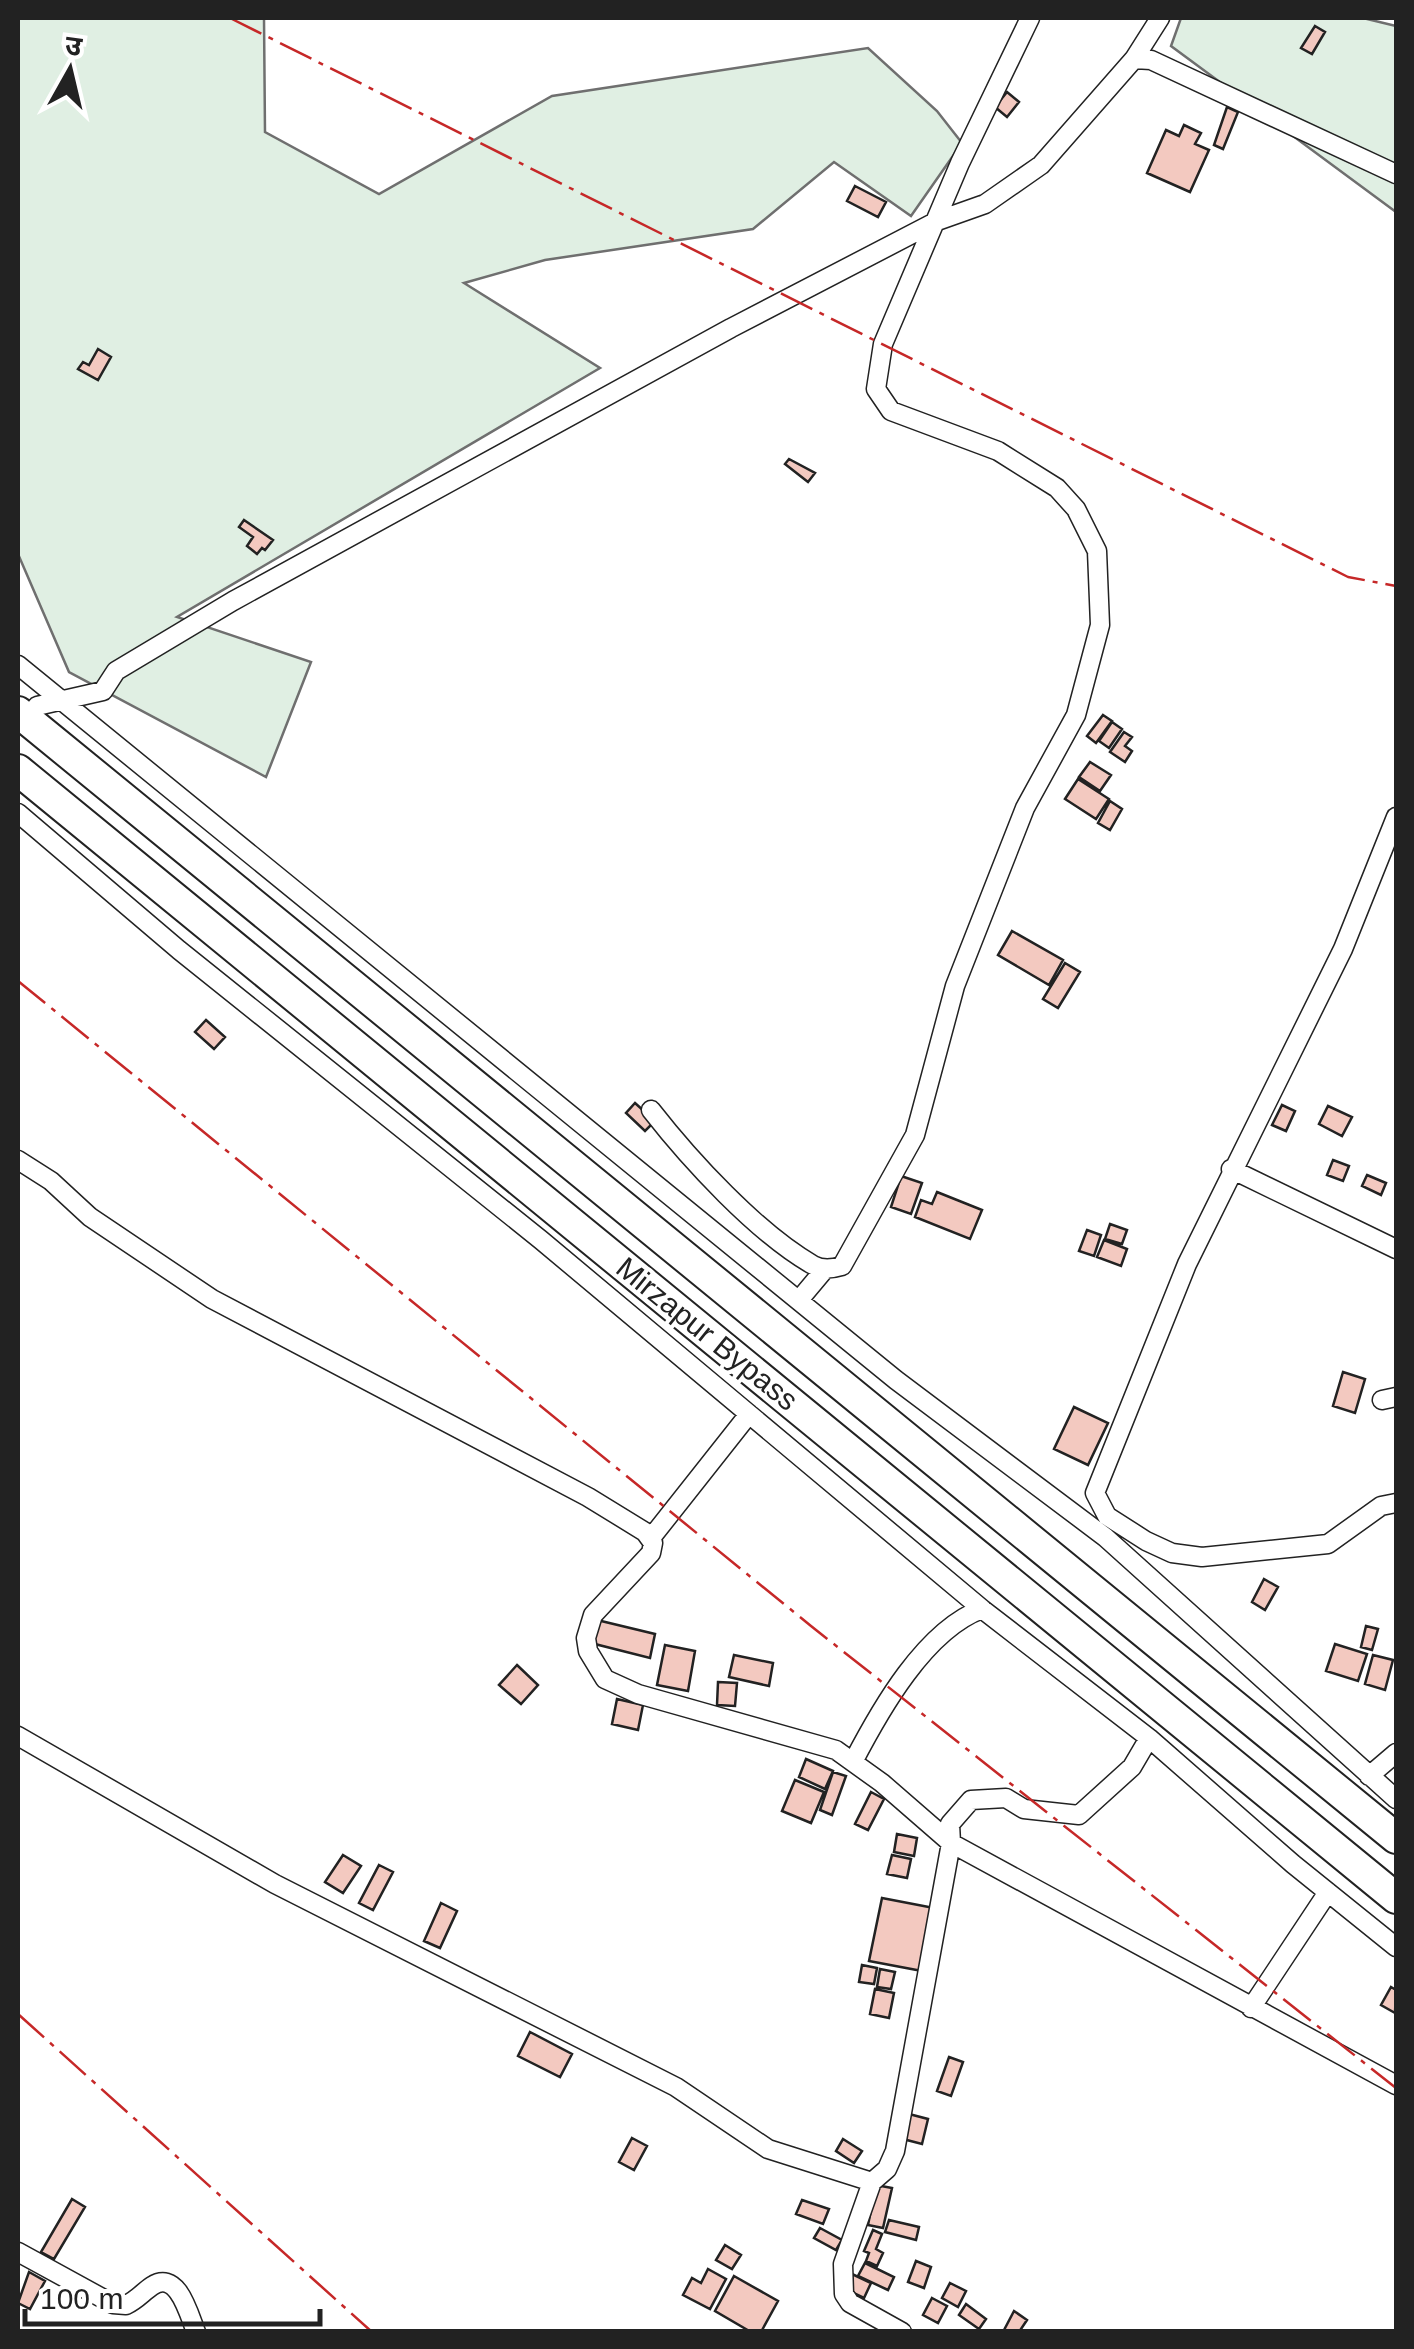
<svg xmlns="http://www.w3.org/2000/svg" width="1414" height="2349" viewBox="0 0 1414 2349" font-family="Arial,'Noto Sans Devanagari',sans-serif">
<rect width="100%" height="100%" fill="#fff"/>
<!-- green -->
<path fill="#e0efe3" stroke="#6f6f6f" stroke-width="2.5" d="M18 18H264L265 132 379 194 552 96 868 48 937 111 962 143 911 216 834 162 753 229 545 260 464 283 600 368 177 617 311 662 266 777 69 672 18 554Z
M1181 18H1363L1396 26V212L1171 46Z"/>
<!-- building -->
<path fill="#f3c9c0" stroke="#222" stroke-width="2.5" d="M1315 26 1325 32 1312 54 1301 48Z
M1007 92 1019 102 1007 117 995 107Z
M1227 107 1238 112 1223 149 1214 145Z
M1184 125 1201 133 1195 144 1209 150 1190 192 1147 173 1166 130 1179 136Z
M855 186 886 202 878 217 847 201Z
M98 349 111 357 98 380 78 369 83 362 89 365Z
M789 459 815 473 808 482 785 464Z
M244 520 273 540 265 550 262 548 257 554 247 546 253 537 239 527Z
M1103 715 1112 721 1096 743 1087 736Z
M1112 722 1122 729 1109 748 1099 741Z
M1124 732 1132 737 1125 746 1132 751 1125 762 1110 752Z
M1090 762 1111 775 1100 791 1079 777Z
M1078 779 1109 799 1096 819 1065 799Z
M1110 801 1122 809 1110 830 1098 823Z
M1012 931 1063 960 1049 985 998 955Z
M1065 963 1080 972 1058 1008 1043 999Z
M206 1020 225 1037 214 1049 195 1032Z
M635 1103 655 1121 645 1131 626 1113Z
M1282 1105 1295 1111 1286 1131 1272 1125Z
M1328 1106 1352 1117 1342 1136 1319 1124Z
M1333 1160 1349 1166 1343 1181 1327 1175Z
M1367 1175 1386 1183 1381 1195 1362 1186Z
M901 1176 922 1183 911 1214 891 1207Z
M937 1192 982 1210 970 1239 915 1217 921 1200 932 1204Z
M1110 1224 1127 1230 1122 1244 1105 1239Z
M1087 1230 1101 1235 1094 1256 1079 1251Z
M1104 1240 1127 1249 1121 1266 1097 1257Z
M1343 1372 1365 1379 1355 1413 1333 1406Z
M1074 1407 1108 1423 1088 1465 1054 1449Z
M1264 1579 1278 1587 1265 1610 1252 1602Z
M597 1620 655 1634 650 1658 591 1643Z
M1366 1626 1378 1629 1372 1650 1361 1647Z
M1335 1644 1367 1654 1358 1681 1326 1671Z
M665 1645 695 1651 688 1691 657 1685Z
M734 1655 773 1663 769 1686 729 1677Z
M1373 1655 1393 1660 1385 1690 1365 1684Z
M517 1665 538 1685 521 1704 499 1685Z
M718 1682 737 1683 735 1706 717 1705Z
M617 1699 643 1705 638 1730 612 1724Z
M806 1759 833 1771 825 1789 799 1777Z
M833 1772 846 1776 832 1815 820 1810Z
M795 1780 824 1792 811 1823 782 1811Z
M871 1792 884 1799 868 1830 855 1824Z
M897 1834 917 1838 914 1856 894 1852Z
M343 1855 361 1866 343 1893 325 1882Z
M892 1855 911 1859 907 1878 887 1874Z
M379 1865 393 1872 373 1910 359 1903Z
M882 1898 934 1908 922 1971 869 1961Z
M441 1903 457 1911 440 1948 424 1941Z
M862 1965 877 1968 874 1984 859 1982Z
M880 1969 895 1972 891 1989 877 1987Z
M1391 1987 1396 1990 1395 2013 1381 2005Z
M875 1989 894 1993 889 2018 870 2014Z
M530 2032 572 2054 560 2077 518 2056Z
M949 2057 963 2062 951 2096 937 2091Z
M909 2114 928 2119 922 2144 903 2139Z
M632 2138 647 2146 634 2170 619 2162Z
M843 2139 862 2151 854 2163 836 2151Z
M876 2185 892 2188 883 2228 868 2225Z
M72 2199 85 2207 54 2259 41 2252Z
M802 2200 829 2209 823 2224 796 2214Z
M889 2220 919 2227 916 2240 885 2232Z
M820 2228 842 2240 836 2250 814 2238Z
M873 2230 882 2234 876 2249 883 2253 877 2266 866 2261 869 2253 864 2251Z
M725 2245 741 2255 732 2269 716 2260Z
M916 2261 931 2267 924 2288 908 2282Z
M865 2263 894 2277 888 2290 858 2276Z
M708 2269 726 2279 710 2309 683 2295 692 2278 701 2283Z
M29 2272 45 2281 30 2309 18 2303Z
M852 2274 871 2283 864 2298 845 2289Z
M734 2276 778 2301 761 2332H751L715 2311Z
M950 2283 966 2291 958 2307 942 2298Z
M932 2298 947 2306 938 2323 923 2315Z
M966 2304 986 2319 979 2329 959 2315Z
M1014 2311 1027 2320 1019 2332H1003Z"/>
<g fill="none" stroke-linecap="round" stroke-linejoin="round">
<defs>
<path id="minor" d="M1134 59 1160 18
M18 665 896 1380 1105 1537 1396 1799
M37 706 103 691 116 671 233 601 731 328 937 221 985 204 1041 165 1134 59 1151 60 1396 174
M18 813 179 950 541 1240 982 1609 1149 1738 1293 1864 1396 1947
M1396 817 1343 949 1187 1264 1095 1493 1107 1516 1146 1541 1172 1553 1202 1557 1328 1544 1381 1506 1396 1503
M651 1110C690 1160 757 1233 813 1265 822 1270 832 1269 842 1266L915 1135 955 986 1025 808 1076 715 1100 625 1097 551 1076 509 1057 488 998 451 891 411 876 389 883 344 960 163 1030 18
M18 1160 51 1181 90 1217 212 1299 588 1497 645 1532 653 1543 651 1553 593 1615 586 1638 588 1651 605 1679 638 1694 836 1750 882 1783 951 1843 1396 2085
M1231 1169 1396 1249
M799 1300 825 1269
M1382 1400 1396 1397
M651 1538 749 1414
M18 1736 275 1884 676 2087 768 2149 872 2182
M853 1762C880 1710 925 1630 982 1609
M1369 1776 1396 1753
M1251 2008 1328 1892
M18 2252 113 2304 126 2305C137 2300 143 2292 152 2286 178 2269 189 2315 196 2332
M902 2332 850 2303 844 2294 843 2264 872 2182 887 2169 895 2151 951 1843 950 1824 971 1800 1006 1798 1024 1809 1079 1815 1132 1767 1149 1738"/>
<path id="trunk" d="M18 712 1396 1838
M18 770 1396 1898"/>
</defs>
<!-- minor casing -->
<use href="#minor" stroke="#222" stroke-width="21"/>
<!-- trunk casing -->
<use href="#trunk" stroke="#222" stroke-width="34"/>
<!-- minor -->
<use href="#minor" stroke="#fff" stroke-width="18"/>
<!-- trunk -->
<use href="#trunk" stroke="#fff" stroke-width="30"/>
<!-- power -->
<path stroke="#c62828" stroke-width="2.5" stroke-dasharray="35 8 5 8" stroke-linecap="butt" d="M230 18 1348 577 1396 586
M18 981 811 1626 1396 2088
M18 2014 372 2332"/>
</g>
<g text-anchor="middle" stroke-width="8" stroke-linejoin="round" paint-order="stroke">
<!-- street labels -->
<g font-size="30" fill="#222" stroke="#fff">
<text transform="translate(707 1334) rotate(39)" y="10">Mirzapur Bypass</text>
</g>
</g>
<!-- border -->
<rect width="1414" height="2349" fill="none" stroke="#222222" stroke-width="40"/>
<!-- north arrow -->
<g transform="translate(70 70) rotate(8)" stroke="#ffffff" stroke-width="8" paint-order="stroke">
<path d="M0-8L18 38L0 25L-18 38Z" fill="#222222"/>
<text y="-15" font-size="28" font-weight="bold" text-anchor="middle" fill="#222222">उ</text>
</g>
<!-- scale -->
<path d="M25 2309v15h295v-15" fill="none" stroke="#222222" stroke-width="5"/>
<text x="40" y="2309" font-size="30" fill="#222222" stroke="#ffffff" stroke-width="8" paint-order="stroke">100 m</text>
</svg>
